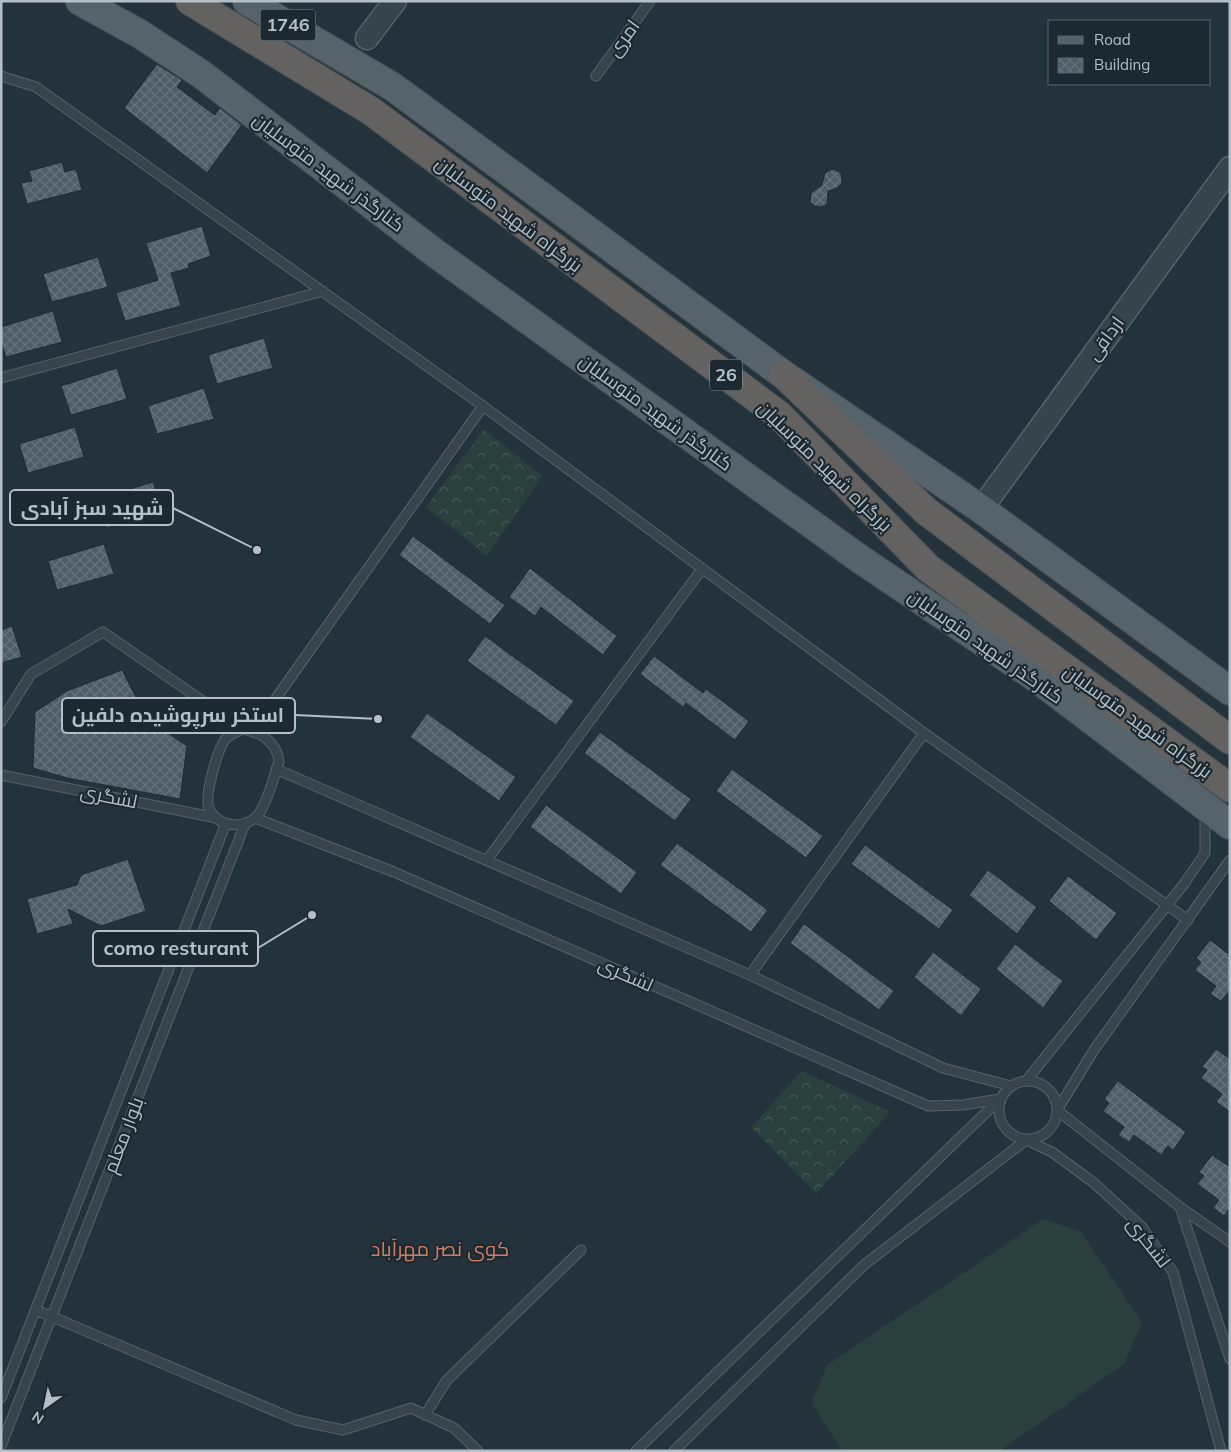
<svg xmlns="http://www.w3.org/2000/svg" width="1231" height="1452" viewBox="0 0 1231 1452" font-family="Mulish,Cairo,sans-serif">
<defs>
<pattern id="forest-crowns" width="20" height="18" patternUnits="userSpaceOnUse" patternTransform="scale(1.25)"><rect width="20" height="18" fill="#29403c"/><path d="M2 6a3 3 0 1 1 6 0M12 15a3 3 0 1 1 6 0" fill="none" stroke="#465a57"/></pattern>
<pattern id="building-cross-hatch" width="8" height="8" patternUnits="userSpaceOnUse" patternTransform="scale(1.25)"><rect width="8" height="8" fill="#4e5d66"/><path d="M0 0l8 8M0 8l8-8" fill="none" stroke="#65727a"/></pattern>
</defs>
<rect width="100%" height="100%" fill="#24333b"/>
<!-- grass -->
<path fill="#29403c" d="M1043 1219 1080 1231 1142 1322 1124 1364 1000 1451H842L812 1403 827 1365Z"/>
<!-- forest -->
<path fill="url(#forest-crowns)" d="M484 429 542 476 487 556 426 507Z
M802 1071 890 1112 816 1194 751 1127Z"/>
<!-- building -->
<path fill="url(#building-cross-hatch)" stroke="#1f2b32" d="M157 64 182 80 177 87 215 115 220 108 242 125 207 173 124 108Z
M62 162 65 172 76 169 82 190 27 204 21 183 32 181 29 171Z
M833 169 841 173 842 183 837 188 828 191 827 204 821 207 815 206 810 202 811 193 822 185 825 173Z
M202 226 211 256 188 264 189 268 171 273 181 306 125 321 116 293 158 280 146 243Z
M98 257 108 287 52 302 43 274Z
M53 311 62 342 6 357 1 342V327Z
M264 338 273 368 217 384 208 355Z
M117 368 127 399 71 415 61 386Z
M204 388 214 419 157 434 148 406Z
M75 427 84 457 28 473 19 444Z
M153 482 163 512 107 528 98 499Z
M413 536 505 605 490 624 399 555Z
M104 544 114 574 57 590 48 561Z
M530 568 617 636 603 655 541 607 535 616 509 597Z
M12 626 22 657 1 663V630Z
M485 636 574 701 556 725 467 661Z
M654 656 703 693 706 689 749 721 735 740 686 703 683 707 640 674Z
M122 670 147 719 187 746 180 799 67 778 33 768 35 712 67 691Z
M427 713 516 777 499 801 410 737Z
M600 732 691 799 675 821 584 753Z
M732 769 823 836 806 858 716 791Z
M546 805 637 872 621 894 530 827Z
M677 843 768 910 751 932 660 865Z
M865 845 953 910 939 929 851 864Z
M128 859 146 911 101 926 68 909 73 924 37 934 27 899 77 885 81 875Z
M988 870 1037 907 1017 934 969 895Z
M1068 876 1117 913 1096 940 1049 901Z
M804 924 894 991 879 1010 790 943Z
M1210 940 1230 955V990L1221 1001 1210 994 1216 986 1195 970 1201 962 1196 958Z
M1015 944 1063 981 1043 1008 996 969Z
M933 952 981 989 961 1016 914 977Z
M1216 1049 1230 1059V1112L1216 1102 1222 1094 1201 1078 1207 1070 1202 1067Z
M1118 1081 1186 1132 1173 1150 1168 1146 1161 1155 1134 1135 1129 1142 1118 1135 1124 1127 1103 1111 1109 1103 1104 1099Z
M1212 1155 1230 1167V1208L1224 1216 1213 1208 1219 1200 1197 1184 1204 1176 1199 1172Z"/>
<g fill="none" stroke-linecap="round" stroke-linejoin="round">
<defs>
<path id="service" d="M1 76 36 87 483 406 924 733 1188 920
M596 76 650 1
M1 378 323 291
M1 722 31 674 103 632 243 729
M243 729C261 733 277 741 279 762 273 778 269 798 260 812 249 830 217 829 209 808 204 796 217 753 224 741 228 734 236 732 243 729Z
M260 732 274 701 483 406
M276 769 750 975 943 1068 1011 1086
M1 775 217 818
M255 818 394 872 928 1106 963 1105 1000 1099
M487 860 702 569
M1230 860 1094 1050 1057 1110 1180 1207 1230 1359
M750 975 924 733
M999 1110a29 29 0 1 1 58 0a29 29 0 1 1-58 0Z
M1026 1081 1184 884 1205 853V811
M1180 1207 1230 1242
M36 1310 296 1420 343 1430 411 1408 454 1428 478 1451
M1 1398 226 823
M425 1415 447 1380 581 1250
M1 1446 245 824
M636 1451 1000 1099
M674 1451 864 1265 1026 1140 1052 1152 1094 1183 1142 1227 1173 1272 1221 1451"/>
<path id="tertiary" d="M367 38 395 1
M981 509 1230 168"/>
<path id="primary" d="M80 1 140 34 201 74 435 253 860 559 1035 677 1230 825
M247 1 393 87 784 375 981 509 1230 691"/>
<path id="trunk" d="M190 1 371 111 779 415 928 568 1230 788
M784 375 926 511 1230 740"/>
</defs>
<!-- service casing -->
<use href="#service" stroke="#566269" stroke-width="11"/>
<!-- tertiary casing -->
<use href="#tertiary" stroke="#566269" stroke-width="25"/>
<!-- primary casing -->
<use href="#primary" stroke="#445057" stroke-width="30"/>
<!-- trunk casing -->
<use href="#trunk" stroke="#434f56" stroke-width="30"/>
<!-- service -->
<use href="#service" stroke="#38444b" stroke-width="9"/>
<!-- tertiary -->
<use href="#tertiary" stroke="#38444b" stroke-width="22"/>
<!-- primary -->
<use href="#primary" stroke="#56636b" stroke-width="28"/>
<!-- trunk -->
<use href="#trunk" stroke="#646260" stroke-width="28"/>
</g>
<g text-anchor="middle" stroke-width="4.5" stroke-linejoin="round" paint-order="stroke">
<!-- shield labels -->
<g fill="#1d2930" stroke="#87929a" stroke-width="1">
<rect x="260.5" y="9.5" width="55" height="31" rx="4"/>
<rect x="710" y="359.5" width="32" height="31" rx="4"/>
</g>
<g font-size="18" font-weight="bold" fill="#b4bfc7">
<text x="288" y="31">1746</text>
<text x="726" y="381">26</text>
</g>
<!-- street labels -->
<g font-size="19" fill="#b4bfc7" stroke="#1d2930">
<text transform="translate(623 38) rotate(-54)" y="7">امری</text>
<text transform="translate(329 172) rotate(37)" y="7">کنارگذر شهید متوسلیان</text>
<text transform="translate(509 214) rotate(37)" y="7">بزرگراه شهید متوسلیان</text>
<text transform="translate(1105 338) rotate(-54)" y="7">ارداقی</text>
<text transform="translate(656 412) rotate(36)" y="7">کنارگذر شهید متوسلیان</text>
<text transform="translate(825 466) rotate(44)" y="7">بزرگراه شهید متوسلیان</text>
<text transform="translate(986 646) rotate(35)" y="7">کنارگذر شهید متوسلیان</text>
<text transform="translate(1138 721) rotate(36)" y="7">بزرگراه شهید متوسلیان</text>
<text transform="translate(109 796) rotate(11)" y="7">لشگری</text>
<text transform="translate(626 974) rotate(24)" y="7">لشگری</text>
<text transform="translate(123 1135) rotate(-69)" y="7">بلوار معلم</text>
<text transform="translate(1149 1242) rotate(52)" y="7">لشگری</text>
</g>
<!-- neighbourhood labels -->
<g font-size="20" fill="#ce7e67" stroke="#1d2930">
<text x="440" y="1256">کوی نصر مهرآباد</text>
</g>
</g>
<!-- callouts -->
<path fill="none" stroke="#b4bfc7" stroke-width="2" d="M257 550L173 508M378 719L295 715M312 915L258 948"/>
<g fill="#b4bfc7" stroke="#1d2930" stroke-width="2">
<circle cx="257" cy="550" r="5"/>
<circle cx="378" cy="719" r="5"/>
<circle cx="312" cy="915" r="5"/>
</g>
<g fill="#1d2930" stroke="#b4bfc7" stroke-width="2">
<rect x="10" y="490" width="163" height="35" rx="5"/>
<rect x="62" y="698" width="233" height="35" rx="5"/>
<rect x="93" y="931" width="165" height="35" rx="5"/>
</g>
<g font-size="20" text-anchor="middle" font-weight="bold" fill="#b4bfc7">
<text x="92" y="515">شهید سبز آبادی</text>
<text x="178" y="722">استخر سرپوشیده دلفین</text>
<text x="176" y="955">como resturant</text>
</g>
<!-- border -->
<rect width="1231" height="1452" fill="none" stroke="#b4bfc7" stroke-width="5"/>
<!-- legend -->
<rect x="1048" y="20" width="162" height="65" fill="#1d2930" stroke="#59656c"/>
<rect x="1058" y="36" width="25" height="8" fill="#56636b" stroke="#59656c"/>
<text x="1094" y="45" font-size="15" fill="#b4bfc7">Road</text>
<rect x="1058" y="58" width="25" height="15" fill="url(#building-cross-hatch)" stroke="#59656c"/>
<text x="1094" y="70" font-size="15" fill="#b4bfc7">Building</text>
<!-- north arrow -->
<g transform="translate(45 1407) rotate(213)" stroke="#1d2930" stroke-width="4" paint-order="stroke">
<path d="M0-4L9 19L0 12L-9 19Z" fill="#b4bfc7"/>
<text y="-8" font-size="14" font-weight="bold" text-anchor="middle" fill="#b4bfc7">N</text>
</g>
</svg>
